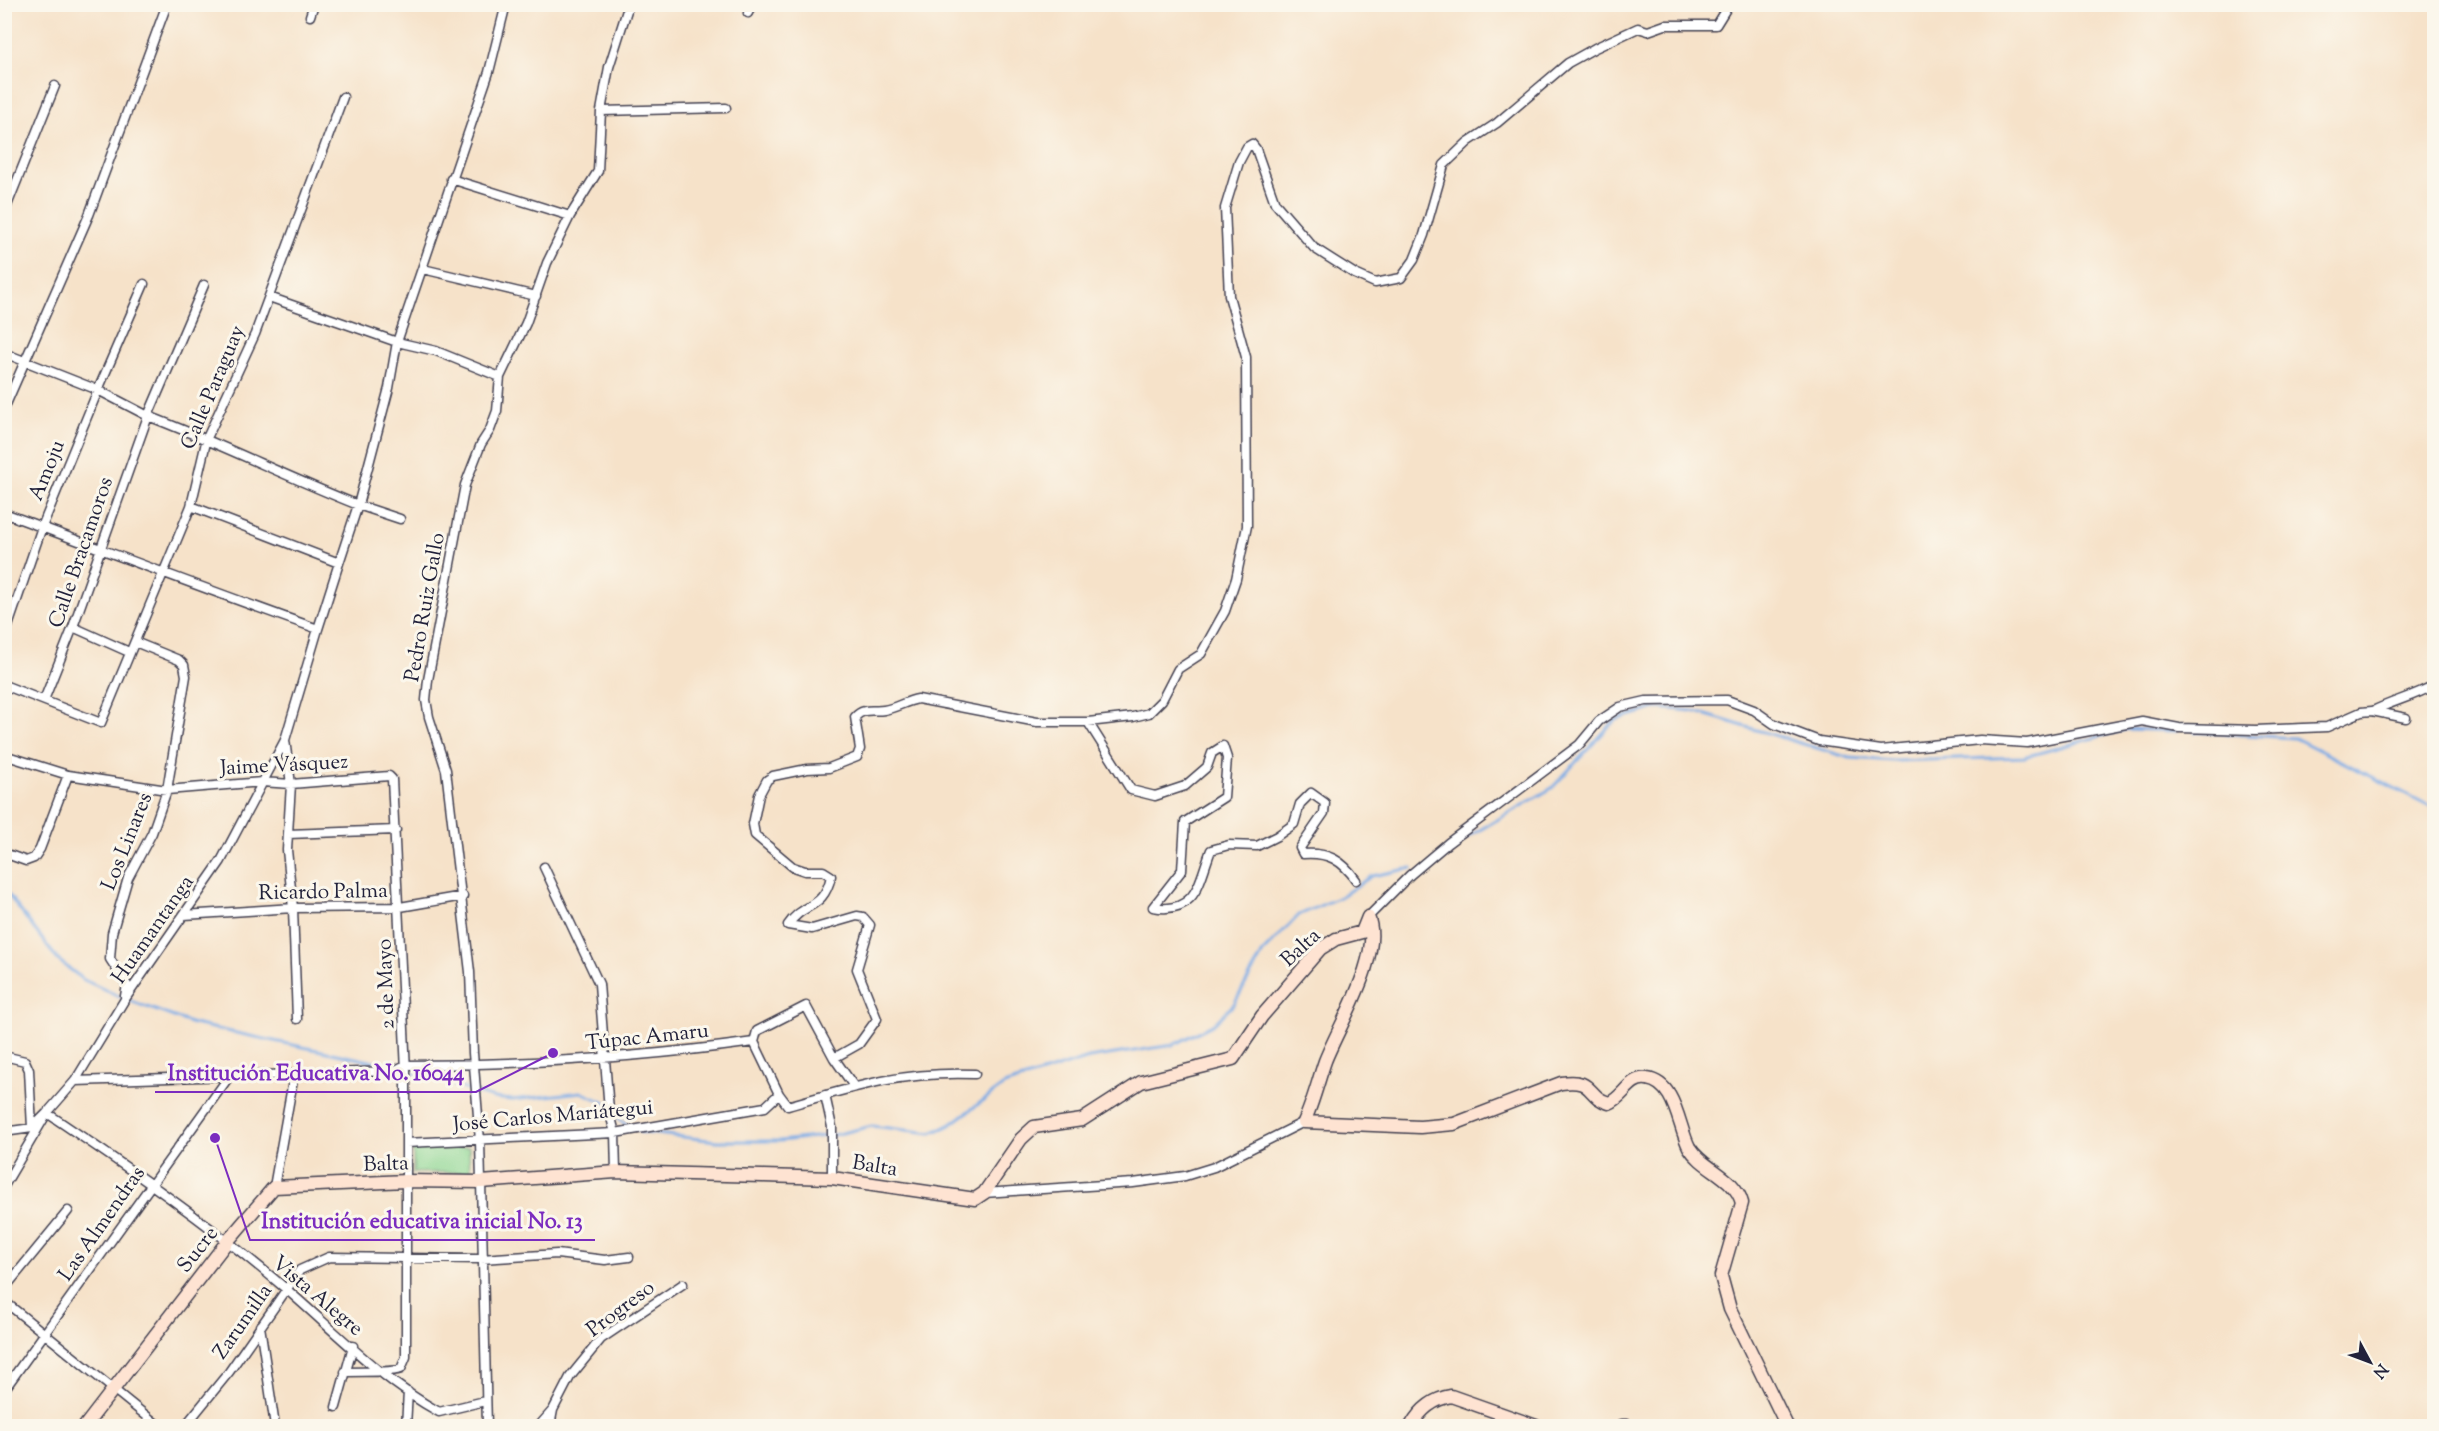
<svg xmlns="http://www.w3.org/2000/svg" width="2439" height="1431" viewBox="0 0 2439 1431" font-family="'Sorts Mill Goudy',serif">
<rect width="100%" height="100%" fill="#fbf7ec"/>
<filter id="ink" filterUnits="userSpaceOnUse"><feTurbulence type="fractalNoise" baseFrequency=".0167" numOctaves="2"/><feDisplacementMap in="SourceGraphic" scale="12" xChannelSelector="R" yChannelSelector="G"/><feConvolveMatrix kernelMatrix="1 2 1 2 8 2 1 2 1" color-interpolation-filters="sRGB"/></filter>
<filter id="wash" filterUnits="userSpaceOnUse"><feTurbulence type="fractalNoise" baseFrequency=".008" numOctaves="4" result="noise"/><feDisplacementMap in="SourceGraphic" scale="24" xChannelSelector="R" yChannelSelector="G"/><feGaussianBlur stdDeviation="1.35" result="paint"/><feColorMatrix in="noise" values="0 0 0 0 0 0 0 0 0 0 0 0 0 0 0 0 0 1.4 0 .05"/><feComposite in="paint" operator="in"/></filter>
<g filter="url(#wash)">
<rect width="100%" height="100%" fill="#f6e2c9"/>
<!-- green -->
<path fill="#8cd692" stroke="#577c66" stroke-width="1.5" d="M469 1147 470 1172 413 1173V1148Z"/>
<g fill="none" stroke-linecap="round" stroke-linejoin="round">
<!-- stream -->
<path stroke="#7aaae5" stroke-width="3" d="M2195 732 2295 738 2434 808
M1447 849 1552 788 1615 720 1656 708 1693 711 1850 758 1894 761 2024 757 2127 729 2176 731
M4 889 58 960 84 980 125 999 193 1024 399 1067
M407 1071 494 1098 512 1100 581 1092 606 1103
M611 1107 620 1120 631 1128
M640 1132 717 1141H780L833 1135 872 1126 931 1133 950 1125 1004 1085 1089 1058 1173 1045 1214 1024 1234 1004 1264 951 1299 915 1340 897 1372 876 1412 868"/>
</g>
</g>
<g filter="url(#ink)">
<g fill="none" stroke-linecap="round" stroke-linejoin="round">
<defs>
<path id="street" d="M748 13 752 4
M310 16 314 4
M601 111 726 108
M451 179 570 216
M4 213 55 86
M423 269 536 296
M204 285 148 416C219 443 287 477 358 505L339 563
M269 297 397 342 436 351 500 377
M4 353 98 390 42 527 4 638
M4 409 89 215 167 4
M191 506 339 563 318 629
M4 513C109 552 213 592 318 629L285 740 221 861 125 999 75 1081 47 1113 4 1186
M400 519 358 505 389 388 397 342 489 72 506 4
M73 627 129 652
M4 685 101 723 191 506 207 438 255 334 343 97
M44 700 73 627 148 416 98 390 144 284
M2373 711C2393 701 2415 696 2434 685
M1088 722 1131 790 1155 796 1185 786 1207 767 1212 753 1223 746 1227 758 1224 797 1185 822 1182 870 1153 907C1197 915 1199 881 1211 850L1229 845 1257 846 1277 836 1294 824 1300 804 1311 793 1325 803 1324 813 1300 848 1303 854C1328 852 1342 860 1356 880
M285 740 291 784 287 850 293 908 297 1019
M4 755 68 775 167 790 262 782 291 784 389 776 392 779 406 1071V1357L401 1369C393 1373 358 1371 345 1372
M288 834 396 830
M4 853 26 861 34 858 40 849 68 775
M544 867 599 984 609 1110 615 1133 616 1172
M184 915 293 908 400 907 463 896
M1368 917 1410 875 1448 843 1579 745 1599 721 1620 707 1646 701 1727 700 1754 710 1774 724 1819 741 1881 750 1980 740 2027 743 2142 721 2179 728 2256 730 2327 727 2361 712 2372 711 2406 718
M125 996 127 985 110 959 112 933 128 878 152 833 167 790 186 676 184 665 179 660 135 642
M754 1042 757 1031 806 1006 834 1058 853 1085
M754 1042 779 1094
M4 1056 25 1061 29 1070 32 1128
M834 1058 859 1044 877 1019 857 969 870 925 863 917 857 916 812 929 788 925C803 902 824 910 831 876L823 871H805L793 867 755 835 753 824 759 795 767 780 773 776 807 769 829 768 857 757 860 749 855 717C864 707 873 712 884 710 896 708 906 701 918 699L1037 722H1088L1133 717 1149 713 1162 700 1178 669 1201 654 1225 611 1236 579 1247 526 1246 357 1229 296 1225 208 1239 162 1247 147 1252 144 1256 149 1275 203 1314 248 1355 274 1375 283 1401 278 1414 260 1424 235 1444 165 1468 142 1497 123 1568 63 1595 48 1638 28 1648 31 1665 25H1716L1729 4
M75 1081 394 1071 405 1065C522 1065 638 1058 754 1042
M825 1095 832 1127V1178
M4 1132 32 1128 47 1113C129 1168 211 1225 286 1289 335 1331 381 1380 439 1412L485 1401
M406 1143 615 1133 765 1107 779 1094 788 1106C856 1086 903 1071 975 1074
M274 1187 294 1075
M984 1193 1133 1183 1185 1176 1214 1167 1304 1122
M4 1289 68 1211
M4 1301 159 1426
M260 1326 275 1426
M4 1390 228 1078
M336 1407 353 1346
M185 1426 229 1372 300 1270 329 1257 481 1259 557 1254 605 1260 629 1257
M406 1426 408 1392
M487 1426 480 1141 473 1053 470 972 446 770 429 717 426 700 428 680 465 485 481 444 490 430 497 411 500 377 526 323 547 263 570 216 598 171 601 111 609 67 629 4
M539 1426 553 1410
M550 1426 553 1410 570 1377 601 1339 683 1284"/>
<path id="secondary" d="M85 1426 226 1243 274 1187 406 1181 481 1182 616 1172 832 1178 975 1199 984 1193 1021 1139 1034 1127 1082 1120 1141 1082 1233 1059 1262 1016 1320 949 1336 939 1362 932 1368 917C1384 954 1339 1025 1325 1061 1318 1081 1313 1103 1304 1122L1420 1127 1454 1124 1561 1083C1595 1078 1585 1096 1609 1103 1623 1098 1630 1076 1647 1079 1676 1083 1678 1126 1689 1147 1703 1170 1735 1176 1742 1203L1721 1276 1730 1309 1787 1426
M1411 1426C1420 1410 1432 1399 1451 1396L1536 1426
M1622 1426H1627"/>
</defs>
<!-- street casing -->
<use href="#street" stroke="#423f50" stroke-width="11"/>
<!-- secondary casing -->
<use href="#secondary" stroke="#423f50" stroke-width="15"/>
<!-- street -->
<use href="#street" stroke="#fff" stroke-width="8"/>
<!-- secondary -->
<use href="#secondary" stroke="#fee3d2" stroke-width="12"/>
</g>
</g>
<g text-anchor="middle" stroke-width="6" stroke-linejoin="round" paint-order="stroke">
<!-- street labels -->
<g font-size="21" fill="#22223b" stroke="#fbf7ec">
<text transform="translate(212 387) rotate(-67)" y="7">Calle Paraguay</text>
<text transform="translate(46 470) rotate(-68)" y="7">Amoju</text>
<text transform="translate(80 552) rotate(-71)" y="7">Calle Bracamoros</text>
<text transform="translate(424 607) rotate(-80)" y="7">Pedro Ruiz Gallo</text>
<text transform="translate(284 764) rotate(-3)" y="7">Jaime Vásquez</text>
<text transform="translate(126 841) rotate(-68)" y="7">Los Linares</text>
<text transform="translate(323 891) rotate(-1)" y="7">Ricardo Palma</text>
<text transform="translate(152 929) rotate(-55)" y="7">Huamantanga</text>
<text transform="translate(1300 947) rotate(-43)" y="7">Balta</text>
<text transform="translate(385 984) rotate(-92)" y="7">2 de Mayo</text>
<text transform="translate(647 1036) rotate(-6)" y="7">Túpac Amaru</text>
<text transform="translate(553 1115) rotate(-5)" y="7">José Carlos Mariátegui</text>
<text transform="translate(386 1163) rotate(-2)" y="7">Balta</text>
<text transform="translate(875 1165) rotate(9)" y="7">Balta</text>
<text transform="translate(101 1223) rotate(-55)" y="7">Las Almendras</text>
<text transform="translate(197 1249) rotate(-52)" y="7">Sucre</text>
<text transform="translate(318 1295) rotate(40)" y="7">Vista Alegre</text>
<text transform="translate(620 1308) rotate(-37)" y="7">Progreso</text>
<text transform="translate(242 1321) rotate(-55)" y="7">Zarumilla</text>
</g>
</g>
<!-- callouts -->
<path fill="none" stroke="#7b2cbf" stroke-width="2" d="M553 1053L476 1092H155M215 1138L250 1240H595"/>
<g fill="#7b2cbf" stroke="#fbf7ec" stroke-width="2">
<circle cx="553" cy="1053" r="6"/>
<circle cx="215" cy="1138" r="6"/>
</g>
<g font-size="22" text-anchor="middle" font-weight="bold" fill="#7b2cbf" stroke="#fbf7ec" stroke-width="6" stroke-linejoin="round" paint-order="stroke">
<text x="316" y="1080">Institución Educativa No. 16044</text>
<text x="422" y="1228">Institución educativa inicial No. 13</text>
</g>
<!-- margin -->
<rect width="2439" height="1431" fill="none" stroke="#fbf7ec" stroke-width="24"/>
<!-- north arrow -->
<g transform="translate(2370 1362) rotate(131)" stroke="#fbf7ec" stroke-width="4.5" paint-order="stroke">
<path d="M0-4.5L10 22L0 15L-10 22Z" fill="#22223b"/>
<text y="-9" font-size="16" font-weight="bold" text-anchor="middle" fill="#22223b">N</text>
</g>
</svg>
